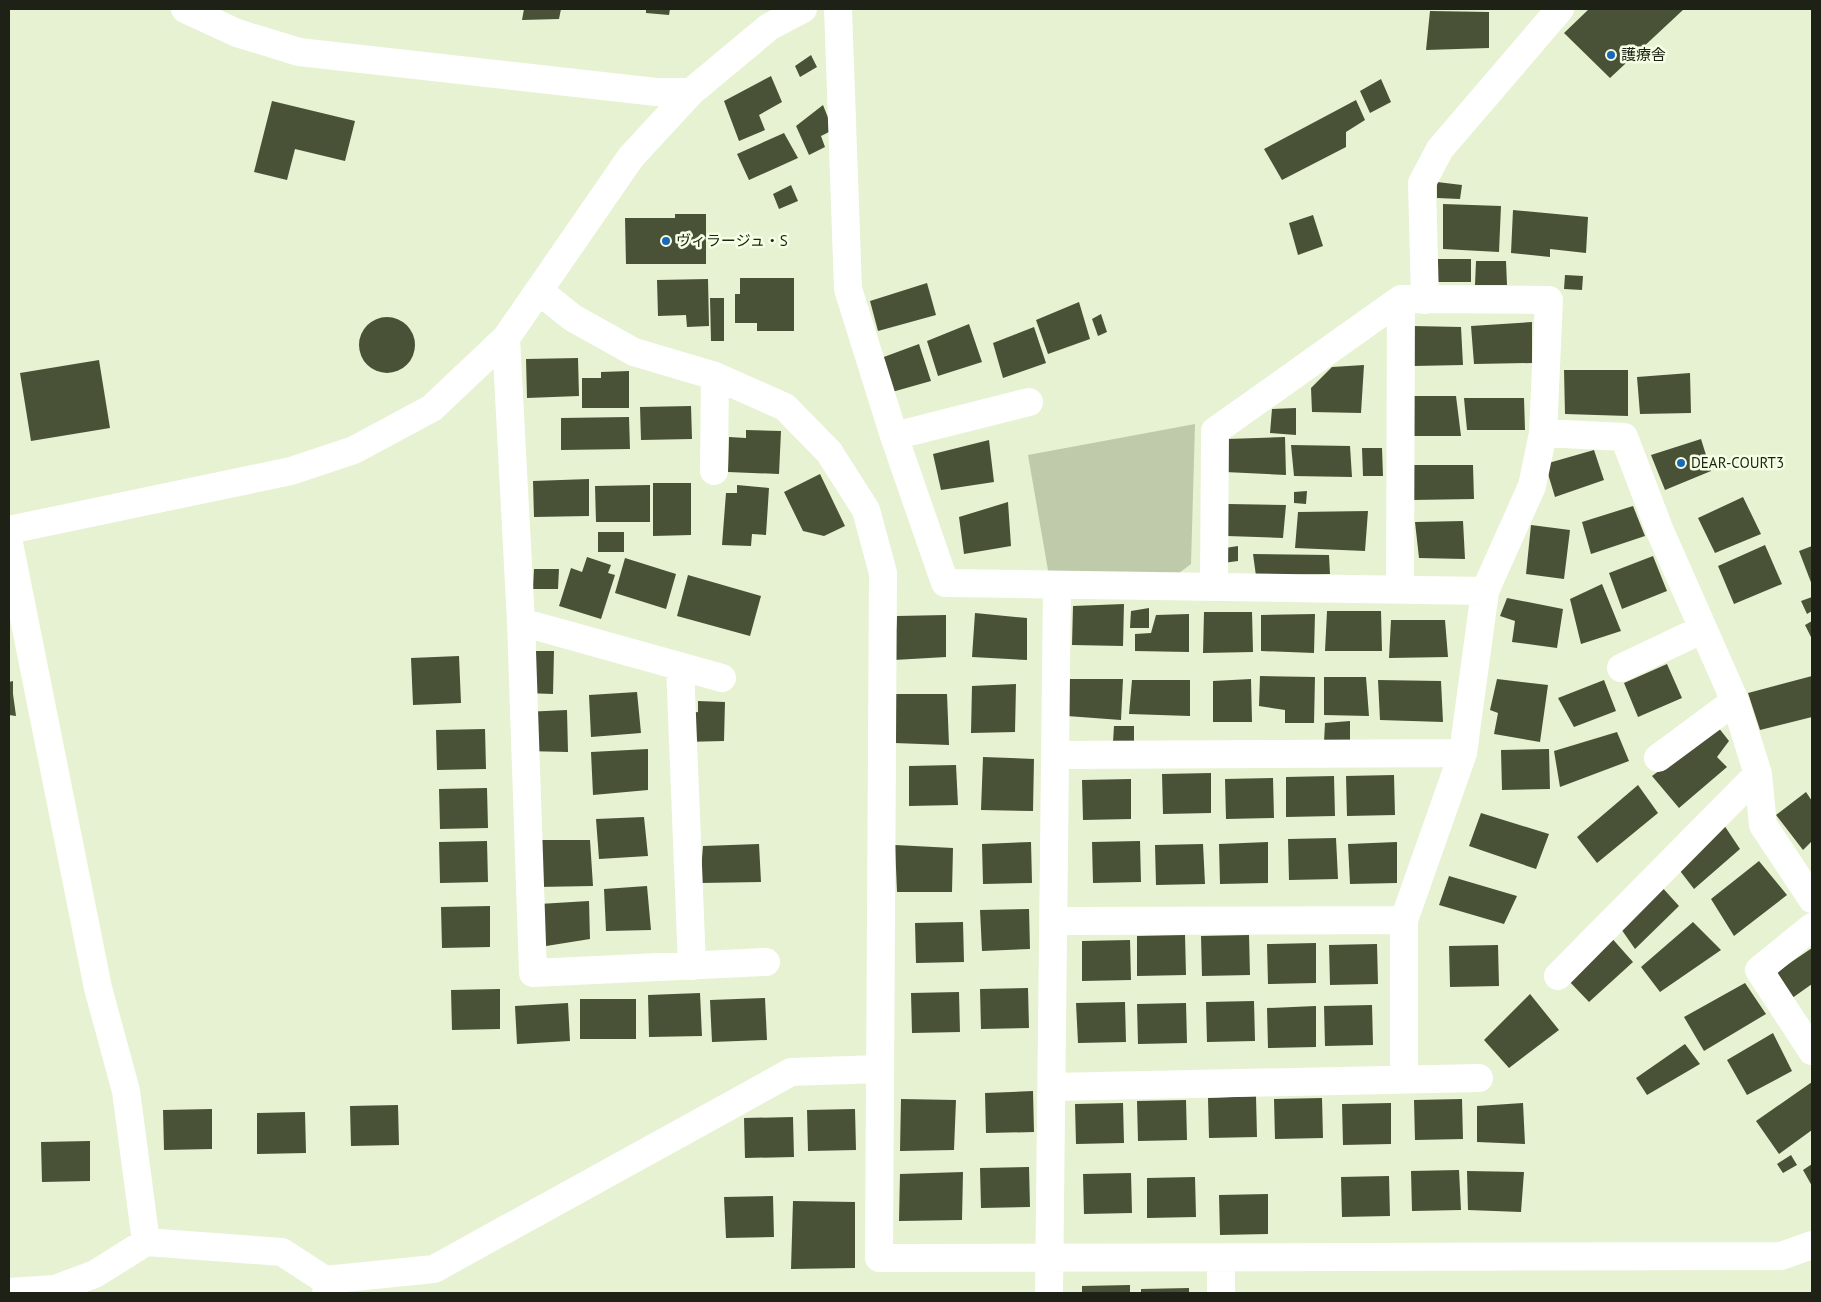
<svg xmlns="http://www.w3.org/2000/svg" width="1821" height="1302" viewBox="0 0 1821 1302" font-family="'PT Sans','Noto Sans JP',sans-serif">
<rect width="100%" height="100%" fill="#e6f2d1"/>
<!-- green -->
<path fill="#bfcaab" d="M1195 424 1191 564 1175 576H1049L1028 455Z"/>
<!-- building -->
<path fill="#495237" d="M524 9H561L559 19 522 20Z
M646 9H670L669 15 646 13Z
M1589 9H1684L1610 78 1564 33Z
M1430 11 1489 12V48L1426 50Z
M811 55 817 67 800 77 795 66Z
M771 76 782 102 759 115 765 130 739 141 724 101Z
M1381 79 1391 102 1370 113 1360 91Z
M1356 100 1365 120 1346 132V147L1282 180 1264 149Z
M272 101 355 121 345 161 295 149 287 180 254 172Z
M823 105 833 130 821 136 825 147 809 155 796 126Z
M784 133 798 158 749 180 737 154Z
M1437 182 1462 185 1460 199 1437 198Z
M791 185 798 201 779 209 773 194Z
M1443 204 1501 206 1499 252 1443 249Z
M1513 210 1588 217 1586 253 1550 249V257L1511 253Z
M675 214H706V264H626L625 218H675Z
M1313 215 1323 246 1298 255 1289 223Z
M1437 259H1471V282H1438Z
M1476 261H1506L1507 285H1475Z
M1565 275 1583 276 1582 290 1564 289Z
M740 278H794V331H757V323H735V294H740Z
M708 279 709 326 687 327 686 315 658 316 657 280Z
M927 283 936 315 878 331 870 301Z
M710 298H724V341H711Z
M1079 302 1090 339 1048 354 1036 320Z
M1101 314 1107 332 1098 336 1092 319Z
M359 345a28 28 0 1 1 56 0a28 28 0 1 1-56 0Z
M1532 322V363L1474 364 1471 326Z
M969 324 982 362 938 376 927 341Z
M1413 326 1461 327 1463 365 1413 366Z
M1034 327 1046 363 1003 378 993 343Z
M919 344 931 381 892 392 881 358Z
M578 358 579 396 527 398 526 359Z
M99 360 110 428 31 441 20 373Z
M1364 365 1361 413 1312 412 1311 388 1332 367Z
M1564 370H1628V416L1565 414Z
M629 371V408H582V378H601V372Z
M1690 373 1691 413 1640 414 1637 377Z
M1411 396H1456L1461 436H1411Z
M1464 398H1524L1525 430H1467Z
M691 406 692 439 641 440 640 407Z
M1296 408V435L1270 433 1272 409Z
M629 417 630 449 561 450V418Z
M746 430 781 431 779 474 728 472 729 437 746 438Z
M1285 437 1286 475 1225 472 1227 439Z
M1701 439 1711 471 1665 490 1651 455Z
M989 440 994 482 941 490 933 454Z
M1291 445 1350 446 1352 477 1294 476Z
M1362 448H1382L1383 476H1363Z
M1594 450 1604 480 1555 497 1545 464Z
M1411 465H1473L1474 499 1412 500Z
M820 474 845 526 824 536 803 531 784 492Z
M589 479V516L534 517 533 481Z
M653 483H691V535L653 536Z
M650 485V522H596L595 486Z
M737 485 769 488 766 535 752 534 751 546 722 545 726 493H737Z
M1307 491 1306 504 1294 503V492Z
M1743 497 1761 534 1715 553 1698 518Z
M1008 502 1011 546 964 554 959 517Z
M1228 504 1286 505 1283 538 1227 536Z
M1633 506 1645 536 1591 554 1582 522Z
M1368 511 1365 551 1295 548 1298 512Z
M1463 521 1465 559 1419 558 1415 522Z
M1531 525 1570 530 1564 579 1526 574Z
M598 532H624V552H598Z
M1765 545 1782 584 1734 604 1718 566Z
M1238 546V561L1223 563 1225 548Z
M1812 546V585L1799 551Z
M1253 554 1329 555 1330 574 1256 576Z
M1653 556 1667 591 1622 609 1609 573Z
M587 557 611 565 608 573 615 575 601 619 559 606 571 568 582 572Z
M625 558 676 574 666 609 615 593Z
M534 569H559L558 589H533Z
M688 575 761 596 750 636 677 616Z
M1602 584 1621 631 1581 644 1570 599Z
M1812 597V611L1807 614 1801 601Z
M1507 598 1563 609 1557 648 1512 642 1515 621 1500 616Z
M1124 604 1123 646 1072 645 1073 606Z
M1149 608V628H1130L1131 611Z
M1327 611H1381L1382 651H1325Z
M1204 612H1252L1253 652 1203 653Z
M975 613 1027 618V660L972 657Z
M1189 614V652L1135 651V634L1151 633 1156 615Z
M1315 614 1314 653 1261 651V615Z
M946 615V657L894 660 897 616Z
M1391 620H1445L1448 657 1389 658Z
M1812 621V639L1805 625Z
M525 651H554L553 694 525 693Z
M459 656 461 703 413 705 411 658Z
M1667 664 1682 698 1638 717 1624 683Z
M1260 676 1315 677 1314 723H1285V710L1259 706Z
M1812 676V717L1760 730 1748 693Z
M1324 677H1366L1369 716 1324 715Z
M1068 679H1123L1121 720 1067 716Z
M1251 679 1252 722H1213V681Z
M1497 679 1548 685 1540 742 1494 734 1498 713 1490 710Z
M1132 680H1190V716L1129 714Z
M1378 680 1441 681 1443 722 1380 720Z
M1604 680 1616 711 1574 727 1558 698Z
M13 681V694L16 716 9 715V682Z
M1016 684 1015 732 971 733 972 686Z
M637 692 641 733 591 737 589 695Z
M894 694H947L949 745 894 743Z
M698 701 725 702 724 741 683 742 682 714 698 712Z
M567 710 568 752 525 751 524 712Z
M1350 721V742H1324L1325 723Z
M1114 726H1134V742H1113Z
M1718 727 1729 741 1717 757 1727 767 1679 808 1652 776Z
M485 729 486 769 437 770 436 730Z
M1617 732 1629 761 1560 787 1554 751Z
M648 749V790L593 795 591 752Z
M1549 749 1550 789 1502 790 1501 750Z
M983 757 1034 759 1033 811 981 810Z
M956 765 958 805 909 806V766Z
M1211 773V813L1163 814 1162 774Z
M1394 775 1395 815 1347 816 1346 776Z
M1334 776 1335 816 1286 817V777Z
M1273 778 1274 818 1226 819 1225 779Z
M1131 779V819L1083 820 1082 780Z
M1638 785 1658 813 1597 863 1577 837Z
M487 788 488 828 440 829 439 789Z
M1806 792 1812 801V841L1803 850 1776 815Z
M1481 813 1549 834 1536 869 1469 846Z
M644 817 648 856 599 859 596 819Z
M1724 825 1740 849 1694 889 1677 867Z
M1336 838 1338 879 1289 880 1288 839Z
M536 840H590L593 886 537 887Z
M487 841 488 882 440 883 439 842Z
M1140 841 1141 882 1093 883 1092 842Z
M1031 842 1032 883 983 884 982 844Z
M1268 842V883L1220 884 1219 844Z
M1397 842V883L1350 884 1348 844Z
M759 844 761 882 700 883 703 846Z
M1203 844 1205 884 1156 885 1155 845Z
M895 845 953 848 952 892H897Z
M1759 861 1787 895 1734 936 1711 899Z
M1449 876 1517 896 1504 924 1439 905Z
M1660 885 1679 906 1635 949 1619 926Z
M647 886 651 930 606 931 604 889Z
M589 901 590 939 540 947 539 904Z
M490 906V947L442 948 441 907Z
M1029 909 1030 949 982 951 980 910Z
M963 922 964 962 916 963 915 923Z
M1693 922 1721 950 1660 992 1641 967Z
M1185 935 1186 975 1137 976V936Z
M1249 935 1250 975 1202 976 1201 936Z
M1609 935 1633 962 1589 1002 1567 979Z
M1130 940 1131 980 1082 981V941Z
M1316 943V983L1268 984 1267 944Z
M1377 944 1378 984 1330 985 1329 945Z
M1498 945 1499 986 1450 987 1449 946Z
M1812 948V984L1788 1001 1769 977Z
M1745 983 1766 1014 1704 1051 1684 1017Z
M1028 988 1029 1028 981 1029 980 989Z
M500 989V1029L452 1030 451 990Z
M959 992 960 1032 912 1033 911 993Z
M700 993 702 1036 649 1037 648 995Z
M1530 994 1559 1030 1509 1068 1484 1040Z
M765 998 767 1040 712 1042 710 1000Z
M580 999H636V1039H580Z
M1254 1001 1255 1041 1207 1042 1206 1002Z
M1125 1002 1126 1042 1078 1043 1076 1003Z
M568 1003 570 1041 517 1044 515 1006Z
M1186 1003 1187 1043 1138 1044 1137 1004Z
M1372 1005 1373 1045 1325 1046 1324 1006Z
M1316 1006V1047L1268 1048 1267 1008Z
M1773 1033 1792 1071 1747 1095 1727 1060Z
M1685 1044 1700 1064 1647 1095 1636 1078Z
M1812 1082V1130L1779 1154 1756 1121Z
M1033 1091 1034 1132 986 1133 985 1093Z
M1256 1096 1257 1137 1209 1138 1208 1098Z
M1322 1098 1323 1138 1275 1139 1274 1099Z
M901 1099 956 1100 954 1150 900 1151Z
M1462 1099 1463 1139 1415 1140 1414 1100Z
M1186 1100 1187 1140 1138 1141 1137 1101Z
M1123 1103 1124 1143 1076 1144 1075 1104Z
M1391 1103V1144L1343 1145 1342 1104Z
M1523 1103 1525 1144 1477 1142V1106Z
M398 1105 399 1145 351 1146 350 1106Z
M212 1109V1149L164 1150 163 1110Z
M855 1109 856 1150 808 1151 807 1110Z
M305 1112 306 1153 257 1154V1113Z
M793 1117 794 1157 745 1158 744 1118Z
M90 1141V1181L42 1182 41 1142Z
M1791 1155 1797 1165 1783 1173 1777 1164Z
M1812 1164V1186L1803 1170Z
M1029 1167 1030 1207 981 1208 980 1168Z
M1459 1170 1461 1210 1412 1211 1411 1171Z
M1467 1171 1524 1172 1521 1212 1468 1210Z
M963 1172 962 1220 899 1221 900 1174Z
M1131 1173 1132 1213 1084 1214 1083 1174Z
M1389 1176 1390 1216 1342 1217 1341 1177Z
M1195 1177 1196 1217 1147 1218V1178Z
M1268 1194V1234L1220 1235 1219 1195Z
M773 1196 774 1237 726 1238 724 1197Z
M793 1201 855 1202V1268L791 1269Z
M1130 1285V1293H1082V1286Z
M1189 1288V1293H1141V1289Z"/>
<g fill="none" stroke-linecap="round" stroke-linejoin="round">
<!-- minor -->
<path stroke="#fff" stroke-width="28" d="M185 9 237 33 299 52 656 92H691
M838 9 848 289 894 436 945 583 1485 591
M539 291 573 318 634 352 715 376 785 407 829 452 866 510 883 573 879 1258 1781 1256 1812 1245
M1425 300 1422 183 1440 149 1560 9
M506 338 521 622 533 973 766 962
M1543 433 1624 437 1660 531 1735 701 1758 774 1763 825 1812 899
M894 436 1029 402
M714 471 715 376
M9 530 291 471 354 450 432 408 506 338 631 157 691 92 769 27 803 9
M9 543 98 988 126 1091 146 1242
M1214 587 1215 431 1401 299 1549 300 1543 433 1532 486 1485 591 1463 753 1404 920V1079
M1400 589 1401 299
M521 622 722 678
M680 666 692 966
M1621 668 1703 629
M1055 755 1463 753
M1658 758 1735 701
M1054 921 1404 920
M1812 927 1759 970 1812 1051
M1558 976 1758 774
M1052 1087 1479 1078
M9 1292 55 1289 95 1274 146 1242 282 1252 325 1280
M327 1293 325 1280 434 1269 791 1072 880 1069
M1049 1293 1057 585
M1221 1293V1258"/>
</g>
<!-- markers -->
<g fill="#1c68b8" stroke="#f5ffe4" stroke-width="2">
<circle cx="1611" cy="55" r="5"/>
<circle cx="666" cy="241" r="5"/>
<circle cx="1681" cy="463" r="5"/>
</g>
<g text-anchor="middle" stroke-width="5" stroke-linejoin="round" paint-order="stroke">
<!-- poi labels -->
<g font-size="15" fill="#1e2216" stroke="#f5ffe4" text-anchor="start">
<text x="1621" y="60">護療舎</text>
<text x="676" y="246">ヴィラージュ・S</text>
<text x="1691" y="468">DEAR-COURT3</text>
</g>
</g>
<!-- border -->
<rect width="1821" height="1302" fill="none" stroke="#1e2216" stroke-width="20"/>
</svg>
